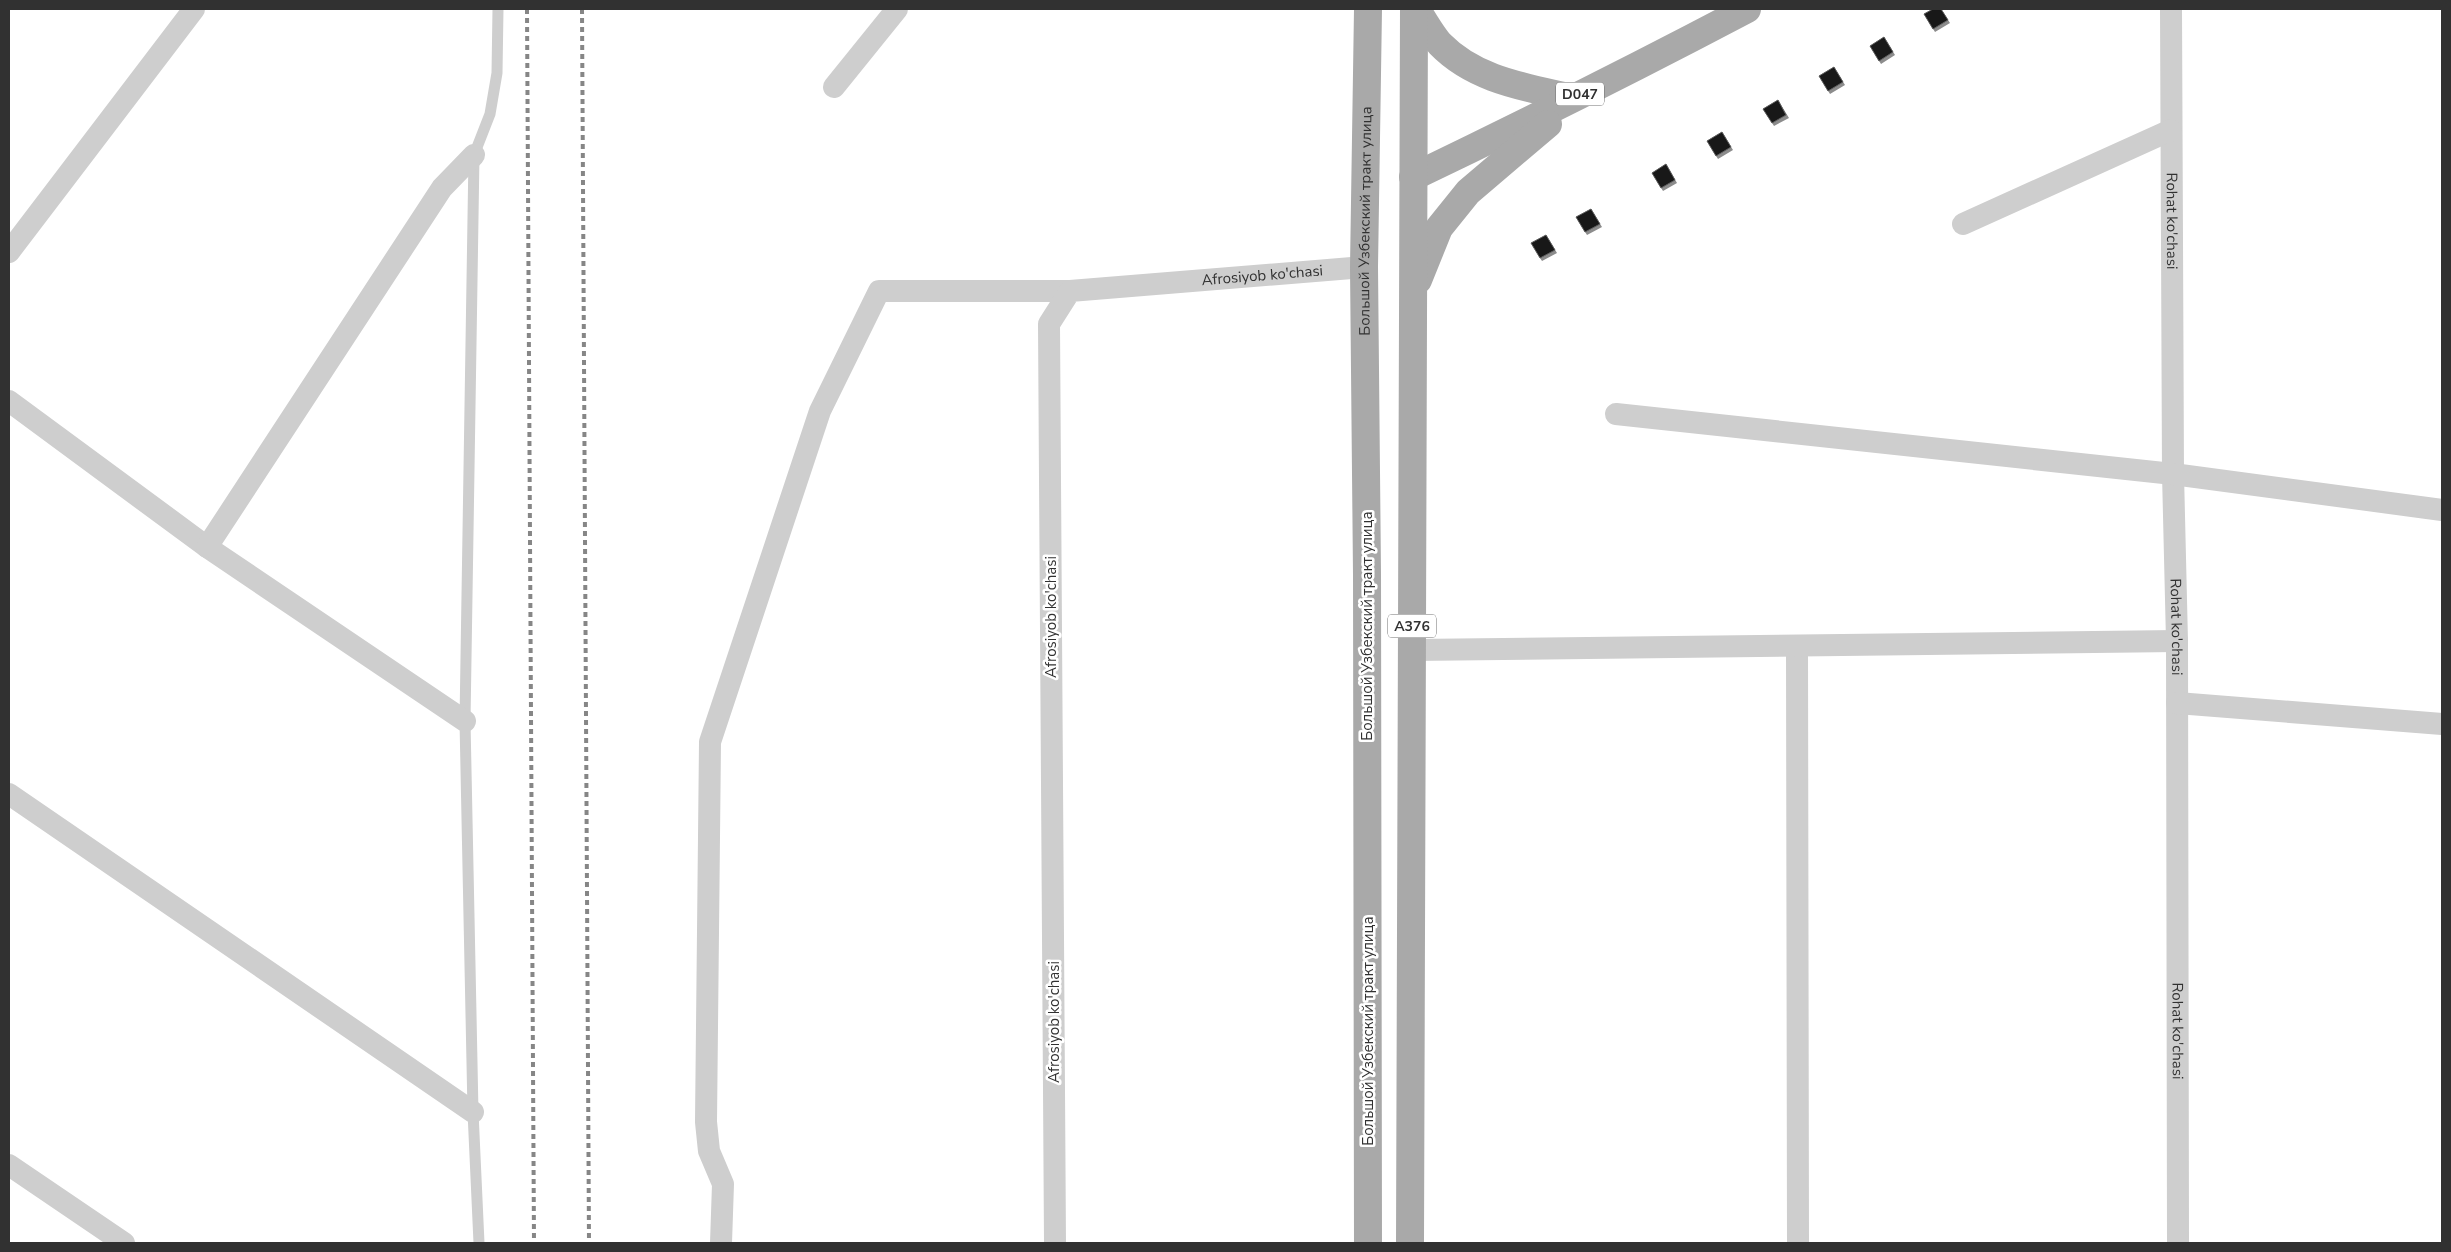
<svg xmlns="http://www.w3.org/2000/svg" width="2451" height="1252" viewBox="0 0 2451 1252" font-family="'Nunito Sans',sans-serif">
<rect width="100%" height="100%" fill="#fff"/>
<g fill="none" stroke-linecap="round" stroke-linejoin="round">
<!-- lane -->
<path stroke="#cecece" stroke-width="11" d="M479 1243 473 1112 465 721 474 155 490 114 497 73 498 9"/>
<!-- street -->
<g stroke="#cecece" stroke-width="22">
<path id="s1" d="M2171 9 2173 474 2177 641 2178 1243"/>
<path d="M834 87 897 9"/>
<path d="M1963 224 2171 130"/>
<path d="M9 252 194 9"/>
<path d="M9 401 207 547 465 721"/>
<path d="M1616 414 2173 474 2442 510"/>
<path d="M207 547 442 188 474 155"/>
<path d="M1797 647 1798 1243"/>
<path d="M1412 650 2177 641"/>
<path d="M2177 703 2442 724"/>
<path d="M9 794 473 1112"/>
<path d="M9 1165 124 1243"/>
<path d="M721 1243 723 1184 709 1151 706 1122 710 742 820 411 879 291H1070"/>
<path id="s2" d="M1055 1243 1049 324 1070 291 1364 267"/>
</g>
<!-- primary -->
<g stroke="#a9a9a9" stroke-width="28">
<path d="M1416 9C1424 20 1431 34 1440 44 1475 80 1525 87 1572 98"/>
<path d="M1413 177C1525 123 1637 67 1747 9"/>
<path d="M1418 280 1439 228 1468 192 1548 124"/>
<path id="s3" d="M1368 1243 1367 574 1364 267 1368 9"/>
<path d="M1410 1243 1414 9"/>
</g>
<!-- rail -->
<path stroke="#868686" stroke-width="4" stroke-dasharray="5 4" stroke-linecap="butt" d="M527 9 534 1243
M582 9 589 1243"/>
</g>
<!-- wall -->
<path fill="#8c8c8c" d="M1941 9 1950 23 1935 32 1924 14Z
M1884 37 1895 55 1881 64 1870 46Z
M1834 67 1845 85 1830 94 1819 76Z
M1778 100 1789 118 1774 126 1763 109Z
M1722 132 1733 150 1718 159 1707 141Z
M1666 164 1677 183 1663 191 1652 173Z
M1591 209 1602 227 1587 235 1576 217Z
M1546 235 1557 253 1542 261 1540 258Z"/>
<!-- building -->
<path fill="#181818" stroke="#5d5d5d" d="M1933 9H1941L1948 20 1933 29 1924 14Z
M1884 37 1893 52 1879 61 1870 46Z
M1834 67 1843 82 1828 91 1819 76Z
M1778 100 1786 115 1772 123 1763 109Z
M1722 132 1731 147 1716 156 1707 141Z
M1666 164 1675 180 1661 188 1652 173Z
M1591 209 1600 224 1585 232 1576 217Z
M1546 235 1555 250 1540 258 1531 243Z"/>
<g text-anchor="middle" stroke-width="5" stroke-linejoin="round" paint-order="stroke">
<!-- shield labels -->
<g fill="#fff" stroke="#6f6f6f" stroke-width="1">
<rect x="1556" y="82.5" width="48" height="23" rx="4"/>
<rect x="1388" y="614.5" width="48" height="23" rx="4"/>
</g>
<g font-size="14" font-weight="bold" fill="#313131">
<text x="1580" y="99">D047</text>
<text x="1412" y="631">A376</text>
</g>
<!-- street labels -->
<g font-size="15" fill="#313131" stroke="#fff">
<text dy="5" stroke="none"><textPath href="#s3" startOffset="1022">Большой Узбекский тракт улица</textPath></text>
<text dy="5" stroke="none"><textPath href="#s1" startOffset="212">Rohat ko'chasi</textPath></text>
<text dy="5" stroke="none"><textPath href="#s2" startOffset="1151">Afrosiyob ko'chasi</textPath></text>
<text transform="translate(1051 617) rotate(-90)" y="5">Afrosiyob ko'chasi</text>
<text transform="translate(1367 626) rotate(-90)" y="5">Большой Узбекский тракт улица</text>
<text dy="5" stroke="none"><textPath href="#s1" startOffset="618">Rohat ko'chasi</textPath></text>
<text transform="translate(1054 1022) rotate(-90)" y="5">Afrosiyob ko'chasi</text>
<text transform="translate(1368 1031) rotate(-90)" y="5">Большой Узбекский тракт улица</text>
<text dy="5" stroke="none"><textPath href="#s1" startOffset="1022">Rohat ko'chasi</textPath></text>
</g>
</g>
<!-- border -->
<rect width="2451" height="1252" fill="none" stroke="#313131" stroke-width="20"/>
</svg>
